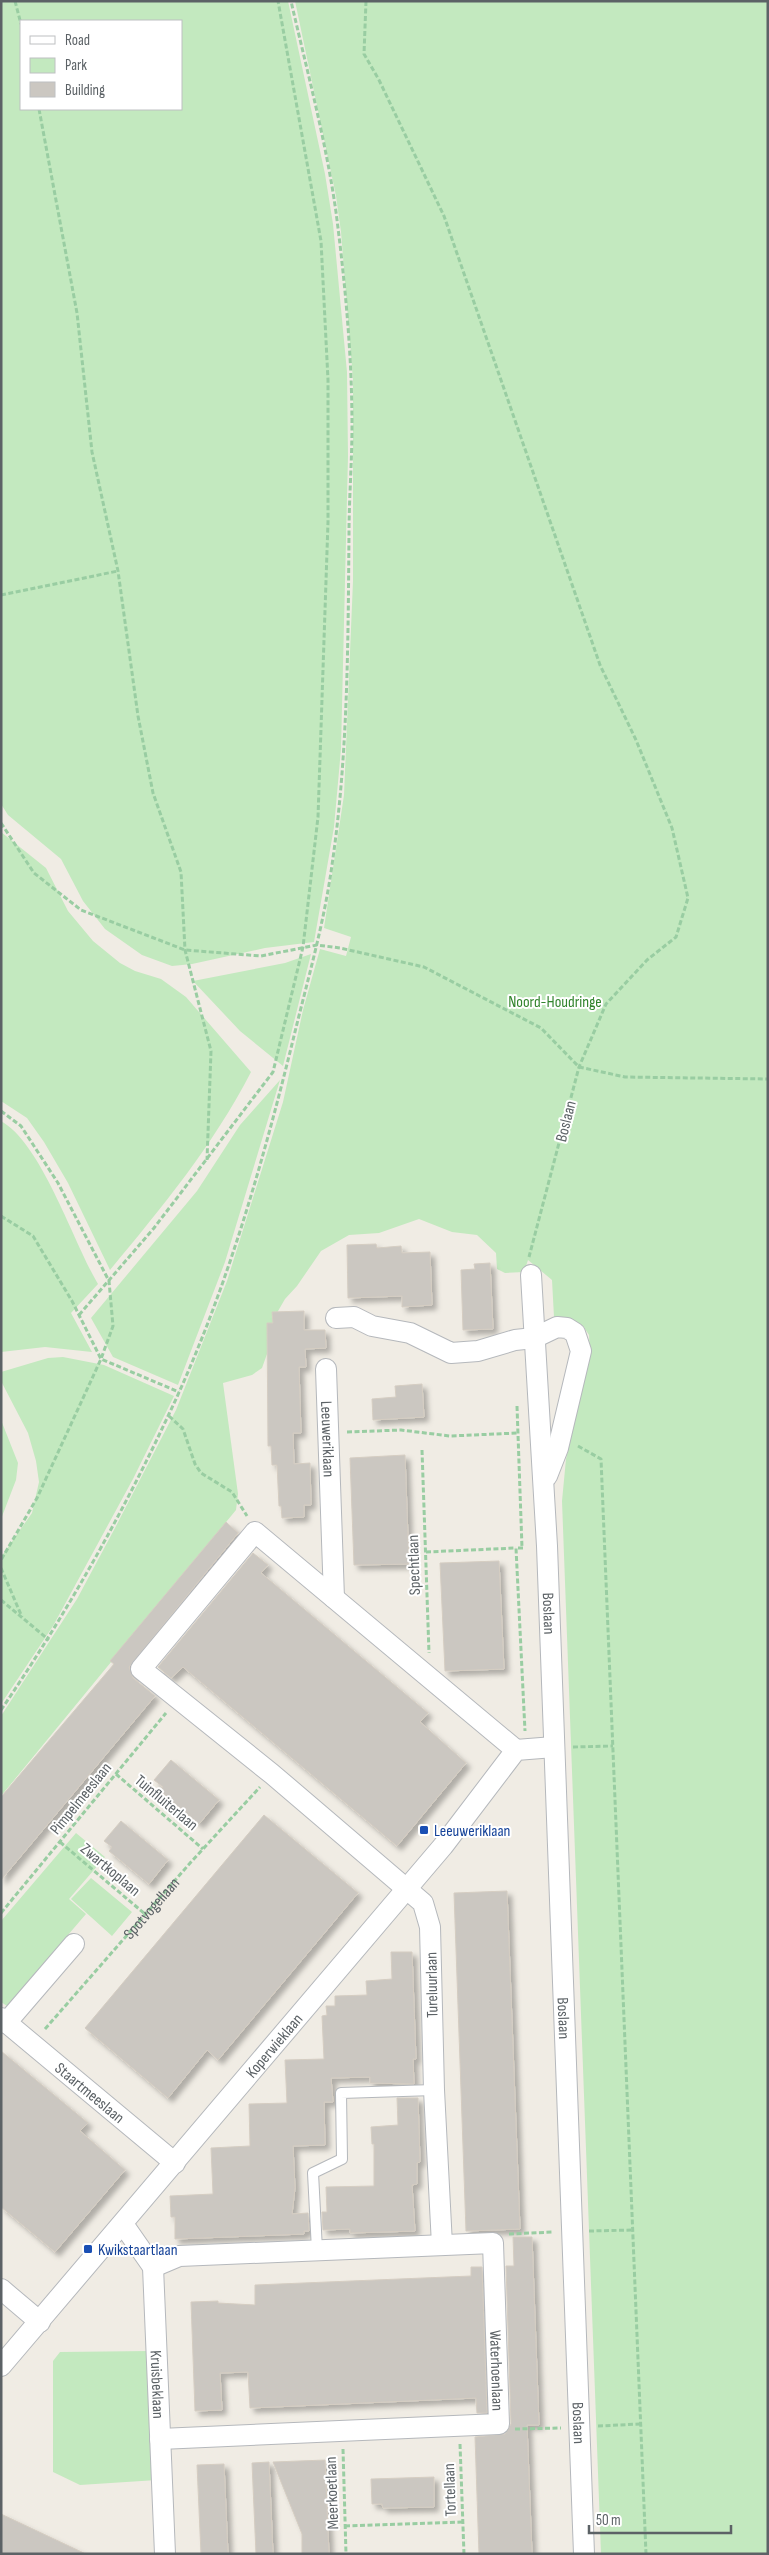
<svg xmlns="http://www.w3.org/2000/svg" width="769" height="2555" viewBox="0 0 769 2555" font-family="'Sofia Sans Condensed',sans-serif">
<defs>
<filter id="shadow"><feDropShadow dx="4.5" dy="4.5" stdDeviation="2.5" flood-color="#0004"/></filter>
</defs>
<rect width="100%" height="100%" fill="#f0ece4"/>
<!-- green -->
<path fill="#c3e9bf" fill-rule="evenodd" d="M1 1H288L325 174 333 224 347 372 348 456 341 749 334 827 314 942 265 948 192 964 172 966 142 955 105 929 83 901 61 859 8 815 1 804ZM181 21V109H21V21Z
M295 1H768V2554H601L562 1501 566 1459 590 1357 589 1335 583 1326 573 1321 554 1317 552 1280 528 1260 524 1272 505 1273 497 1269 496 1253 477 1235 452 1232 419 1219 379 1233 349 1235 321 1251 297 1286 285 1299 274 1318 267 1354 262 1368 252 1375 223 1383 238 1494 236 1510 1 1796V1716L77 1599 115 1528 176 1410 227 1281 283 1102 303 1010 320 949 346 956 351 937 324 928 344 795 353 581V380L341 232 336 196Z
M1 832 46 868 68 911 93 941 120 963 135 971 161 979 186 997 251 1072C212 1147 163 1206 110 1270L68 1183 44 1142 27 1118 1 1101Z
M311 954 283 1066 240 1031 193 981 285 963Z
M280 1080 225 1262 178 1385 113 1357 91 1318 197 1191 240 1125Z
M1 1121C42 1144 73 1242 98 1284L71 1313 92 1352 45 1347 1 1352Z
M63 1357 104 1365 174 1396 133 1479 53 1626 1 1704V1557L32 1513 39 1482 36 1461 28 1433 1 1381V1372L48 1358Z
M1 1420 18 1463 16 1480 1 1519Z
M76 1833 105 1857 69 1899 86 1914 7 2006 1 2002V1921Z
M91 1878 132 1912 112 1936 71 1899Z
M150 2351 157 2480 80 2485 53 2472V2361L60 2352Z"/>
<!-- building -->
<path fill="#cbc7c1" stroke="#d5cdc2" filter="url(#shadow)" d="M376 1244 377 1248 401 1246 402 1253 430 1252 432 1305 402 1307V1296L348 1298 347 1245Z
M490 1263 493 1329 463 1330 461 1270 475 1269 474 1264Z
M304 1311V1330H325L326 1348 305 1349 306 1367H299L301 1433H293L294 1464 310 1463 311 1505H304V1517L282 1518 281 1506H279L277 1465H272L271 1446H268L267 1323H273L272 1312Z
M422 1384 424 1417 373 1420 372 1399 396 1397 395 1386Z
M405 1455 409 1564 354 1565 350 1458Z
M226 1522 238 1533 129 1667 133 1678 155 1696 1 1880V1797L114 1664 110 1661Z
M253 1553 268 1565 261 1573 428 1713 420 1722 466 1763 397 1846 183 1667 171 1678 158 1667Z
M499 1561 504 1669 445 1671 440 1563Z
M171 1760 219 1800 199 1824 160 1791 163 1787 154 1780Z
M264 1815 358 1893 218 2060 207 2050 168 2098 85 2028Z
M121 1821 168 1860 149 1884 109 1851 112 1847 104 1841Z
M507 1891 520 2229 466 2231 454 1893Z
M391 1952H412L416 2059H413L414 2084 370 2083V2077L331 2078 333 2102H324L325 2145 293 2146 295 2188 292 2214 308 2213 309 2231H304V2234L175 2239V2217H171L170 2196 213 2194 211 2148 250 2146 249 2104 287 2103 285 2060 324 2059 322 2016 327 2015 326 2006H335V1996L367 1995 366 1981 392 1979Z
M1 2051 88 2123 80 2131 125 2170 55 2252 1 2207Z
M397 2098H418L420 2162 417 2163V2184L412 2185 415 2231 350 2233V2229L323 2230 322 2212H327L326 2187 374 2186V2144H372L371 2127 398 2125Z
M513 2237H532L539 2425H527L532 2554H479L475 2437 505 2434 511 2424 506 2266H514Z
M471 2267H482L487 2413H477L476 2398 250 2408 248 2372 220 2373 222 2410 195 2411 191 2302 218 2301V2303L255 2305V2285L471 2276Z
M325 2460 329 2554H302V2534L273 2462Z
M269 2462 273 2554H256L252 2463Z
M224 2464 228 2554H201L197 2465Z
M434 2477V2507L383 2508 382 2504H372L371 2479Z
M1 2514 86 2554H1Z"/>
<g fill="none" stroke-linecap="round" stroke-linejoin="round">
<defs>
<path id="service" d="M317 2250 313 2173 342 2159 341 2093 434 2090"/>
<g id="minor">
<path id="s2" d="M531 1275 547 1546 584 2554"/>
<path d="M336 1318 354 1317 372 1326 410 1333 451 1353 478 1351 515 1340 534 1338 557 1327 567 1328 575 1333 581 1351 558 1448 547 1476"/>
<path id="s3" d="M326 1369 334 1598"/>
<path id="s4" d="M1 2018 175 2163"/>
<path d="M6 2023 74 1944"/>
<path id="s5" d="M123 2224 153 2267 165 2554"/>
<path d="M442 2245 434 2090 430 1927 423 1903 272 1774 141 1669 255 1532 516 1750"/>
<path id="s6" d="M153 2267 179 2256 493 2243 499 2424 160 2439"/>
<path d="M1 2289 40 2322"/>
<path id="s7" d="M1 2366 443 1846 516 1750 554 1747"/>
</g>
</defs>
<!-- service casing -->
<use href="#service" stroke="#b5b8bc" stroke-width="12"/>
<!-- minor casing -->
<use href="#minor" stroke="#b5b8bc" stroke-width="22"/>
<!-- path -->
<g stroke="#99cda2" stroke-width="3" stroke-dasharray="5 2.5" stroke-linecap="butt">
<path d="M15 1 21 24"/>
<path d="M366 1 364 54 379 80 444 216 600 665 636 740 672 828 688 898 676 937 647 960 606 1004 579 1067 529 1257"/>
<path d="M39 109 77 313 92 452 118 571 138 716 153 793 181 872 185 950 211 1051 207 1160"/>
<path d="M1 595 118 571"/>
<path d="M1 823 34 873 81 910 185 950 261 956 317 945 340 948 424 967 541 1028 579 1067 625 1077 768 1079"/>
<path d="M1 1111 21 1126 58 1183 109 1281 113 1326 101 1359 37 1498 1 1560"/>
<path d="M1 1216 33 1236 72 1301 101 1359 179 1392"/>
<path d="M79 1315 154 1228 273 1072 303 947 318 817 328 522V380L321 241 278 1"/>
<path d="M517 1406 522 1548"/>
<path d="M169 1416 183 1429 195 1464 201 1473 232 1492 247 1516"/>
<path d="M347 1432 401 1430 450 1436 518 1433"/>
<path d="M578 1446 601 1459 646 2554"/>
<path d="M422 1450 429 1653"/>
<path d="M523 1548H516L525 1731"/>
<path d="M426 1552 516 1548"/>
<path d="M1 1568 22 1617"/>
<path d="M1 1600 49 1640"/>
<path d="M1 1710C65 1616 121 1517 169 1414 225 1296 262 1166 293 1040 307 982 324 924 332 865 348 756 348 644 349 534 349 498 352 462 352 426 352 355 345 282 336 212 326 141 307 71 291 1"/>
<path d="M573 1747 613 1746"/>
<path d="M116 1774 203 1849"/>
<path d="M60 1842 145 1914"/>
<path d="M1 1913 166 1713"/>
<path id="s1" d="M45 2029 191 1862 260 1787"/>
<path d="M589 2231 633 2230"/>
<path d="M509 2234 553 2232"/>
<path d="M598 2426 640 2424"/>
<path d="M515 2429 561 2428"/>
<path d="M460 2444 464 2554"/>
<path d="M343 2449 346 2554"/>
<path d="M345 2526 463 2522"/>
</g>
<!-- service -->
<use href="#service" stroke="#fff" stroke-width="10"/>
<!-- minor -->
<use href="#minor" stroke="#fff" stroke-width="20"/>
</g>
<!-- markers -->
<g fill="#1a4fb4" stroke="#fff" stroke-width="2">
<rect x="419" y="1825" width="10" height="10" rx="2.5"/>
<rect x="83" y="2244" width="10" height="10" rx="2.5"/>
</g>
<g text-anchor="middle" stroke-width="4" stroke-linejoin="round" paint-order="stroke">
<!-- park labels -->
<g font-size="16" fill="#32842d" stroke="#fff">
<text x="555" y="1007">Noord-Houdringe</text>
</g>
<!-- street labels -->
<g font-size="16" fill="#5c6266" stroke="#fff">
<text transform="translate(565 1121) rotate(-76)" y="6">Boslaan</text>
<text dy="6" stroke="none"><textPath href="#s3" startOffset="70">Leeuweriklaan</textPath></text>
<text transform="translate(413 1565) rotate(-92)" y="6">Spechtlaan</text>
<text dy="6" stroke="none"><textPath href="#s2" startOffset="339">Boslaan</textPath></text>
<text transform="translate(80 1798) rotate(-51)" y="6">Pimpelmeeslaan</text>
<text transform="translate(167 1802) rotate(40)" y="6">Tuinfluiterlaan</text>
<text transform="translate(111 1869) rotate(40)" y="6">Zwartkoplaan</text>
<text dy="6" stroke="none"><textPath href="#s1" startOffset="161">Spotvogellaan</textPath></text>
<text transform="translate(431 1985) rotate(-91)" y="6">Tureluurlaan</text>
<text dy="6" stroke="none"><textPath href="#s2" startOffset="744">Boslaan</textPath></text>
<text dy="6" stroke="none"><textPath href="#s7" startOffset="421">Koperwieklaan</textPath></text>
<text dy="6" stroke="none"><textPath href="#s4" startOffset="116">Staartmeeslaan</textPath></text>
<text dy="6" stroke="none"><textPath href="#s6" startOffset="470">Waterhoenlaan</textPath></text>
<text dy="6" stroke="none"><textPath href="#s5" startOffset="170">Kruisbeklaan</textPath></text>
<text dy="6" stroke="none"><textPath href="#s2" startOffset="1149">Boslaan</textPath></text>
<text transform="translate(449 2490) rotate(-92)" y="6">Tortellaan</text>
<text transform="translate(331 2493) rotate(-92)" y="6">Meerkoetlaan</text>
</g>
<!-- transit labels -->
<g font-size="16" fill="#164399" stroke="#fff" text-anchor="start">
<text x="434" y="1836">Leeuweriklaan</text>
<text x="98" y="2255">Kwikstaartlaan</text>
</g>
</g>
<!-- border -->
<rect width="769" height="2555" fill="none" stroke="#5c6266" stroke-width="5"/>
<!-- legend -->
<rect x="20" y="20" width="162" height="90" fill="#ffffff" stroke="#bec0c2"/>
<rect x="30" y="36" width="25" height="8" fill="#ffffff" stroke="#bec0c2"/>
<text x="65" y="45" font-size="15" fill="#5c6266">Road</text>
<rect x="30" y="58" width="25" height="15" fill="#c3e9bf" stroke="#bec0c2"/>
<text x="65" y="70" font-size="15" fill="#5c6266">Park</text>
<rect x="30" y="82" width="25" height="15" fill="#cbc7c1" stroke="#bec0c2"/>
<text x="65" y="95" font-size="15" fill="#5c6266">Building</text>
<!-- scale -->
<path d="M589 2525v8h142v-8" fill="none" stroke="#5c6266" stroke-width="2.5"/>
<text x="596" y="2525" font-size="15" fill="#5c6266" stroke="#ffffff" stroke-width="4" paint-order="stroke">50 m</text>
</svg>
